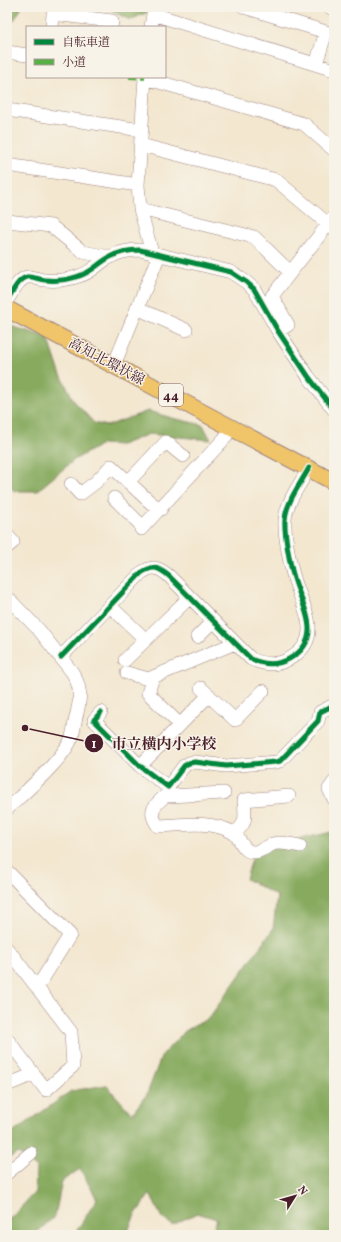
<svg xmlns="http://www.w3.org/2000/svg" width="341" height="1242" viewBox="0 0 341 1242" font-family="Vollkorn,'Noto Serif JP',serif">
<rect width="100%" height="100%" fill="#f7f3e8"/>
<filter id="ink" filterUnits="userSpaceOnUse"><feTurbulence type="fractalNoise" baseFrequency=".025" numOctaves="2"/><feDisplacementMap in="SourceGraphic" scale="8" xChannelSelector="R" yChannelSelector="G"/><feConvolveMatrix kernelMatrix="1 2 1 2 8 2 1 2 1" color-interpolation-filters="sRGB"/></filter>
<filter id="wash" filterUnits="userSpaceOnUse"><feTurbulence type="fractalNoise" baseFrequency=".012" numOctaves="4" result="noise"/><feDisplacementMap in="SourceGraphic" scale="16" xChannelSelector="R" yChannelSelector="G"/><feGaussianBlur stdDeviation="0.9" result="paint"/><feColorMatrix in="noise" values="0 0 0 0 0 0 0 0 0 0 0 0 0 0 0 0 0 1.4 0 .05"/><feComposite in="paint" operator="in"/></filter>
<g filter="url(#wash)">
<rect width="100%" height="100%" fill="#f3e7d0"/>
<!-- forest -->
<path fill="#87aa5f" stroke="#686445" d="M7 7H22L14 20 7 27Z
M110 7H159L130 20 112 11Z
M7 325 48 337 60 373 74 401 94 423 107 426 148 411 172 418 203 425 211 440 149 434 121 445 102 444 74 460 37 491H14L7 483Z
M332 832 334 834V1235H211L217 1219 197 1213 172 1225 162 1218 150 1194 135 1215 126 1235H74L97 1199 80 1169 62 1181 55 1216 34 1235H7V1220L11 1218 35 1192 36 1167 18 1153 7 1159V1137L71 1091 106 1085 132 1114 147 1094 162 1055 185 1031 209 1018 273 929 277 896 246 879 254 852 296 840Z"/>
</g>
<g filter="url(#ink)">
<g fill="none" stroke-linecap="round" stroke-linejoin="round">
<defs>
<path id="minor" d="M244 7 326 32 316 64
M329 7 334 9
M52 27 53 14 112 21 111 27
M151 27 153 14 334 70
M7 52 27 55
M145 77 138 185 140 209 152 253
M145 78 304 124 334 150
M7 110 141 130
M141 145 276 180 334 229
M7 165 138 185
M140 209 254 237 290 272
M7 221 51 226 83 252 109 257
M7 300C12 293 18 279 27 277 33 276 39 280 45 280 56 281 68 280 79 276 93 272 98 263 110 257 119 252 129 250 140 250L231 272 246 282 254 289 278 331 308 376 334 410
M137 308 186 330
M278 331 288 325 272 296 333 218
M114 365 159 255
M128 482 166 442 183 456
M71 484 80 494 96 482 111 466 151 503 161 509
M114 498 143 527
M141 529 224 439 232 427
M7 535 13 542 7 547
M7 597 39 630 72 672C81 686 81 697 77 713 75 720 74 729 72 737 64 759 25 792 7 809
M110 606 146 640
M197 637 213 621
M61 657 141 573C153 565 158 567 169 576L251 659C264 665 276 666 289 659 326 639 302 606 294 578 290 565 284 533 285 520 286 502 301 483 309 468
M125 660 190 597
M127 673 152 680
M201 688 235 720 263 691
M101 712 94 720 140 766 168 787 184 766 189 763 195 762 226 766 276 762 280 761 318 721 320 712 334 705
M180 725 148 693 153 677 235 643
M140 766 209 695
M334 782 329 789 334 799
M168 787V793C156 805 146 809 158 826 182 825 210 820 232 832 240 836 242 852 253 852 261 852 266 847 273 844 281 841 292 845 300 846
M168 793 170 796 224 793
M234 833C248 824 245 815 244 800L289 796
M7 871 70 935 37 988
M7 949 13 956 71 1032 73 1066 46 1090 7 1039
M7 1085 34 1074
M7 1173 31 1153"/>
<path id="major" d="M7 309 334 482"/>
</defs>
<!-- minor casing -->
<use href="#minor" stroke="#9e837e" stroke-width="14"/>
<!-- major casing -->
<use href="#major" stroke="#9e837e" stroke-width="18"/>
<!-- minor -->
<use href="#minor" stroke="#fff" stroke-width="13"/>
<!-- major -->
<use href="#major" stroke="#f0c469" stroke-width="16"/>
<!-- quiet -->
<path stroke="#57b146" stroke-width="4" stroke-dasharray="8 4" stroke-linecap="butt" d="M129 77 145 78"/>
<defs>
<path id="cycleway" d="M7 300C12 293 18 279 27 277 33 276 39 280 45 280 56 281 68 280 79 276 93 272 98 263 110 257 119 252 129 250 140 250L231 272 246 282 254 289 278 331 308 376 334 410
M61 657 141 573C153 565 158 567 169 576L251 659C264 665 276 666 289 659 326 639 302 606 294 578 290 565 284 533 285 520 286 502 301 483 309 468
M101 712 94 720 140 766 168 787 184 766 189 763 195 762 226 766 276 762 280 761 318 721 320 712 334 705"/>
</defs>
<!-- cycleway casing -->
<use href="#cycleway" stroke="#f7f3e8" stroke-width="8"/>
<!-- cycleway -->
<use href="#cycleway" stroke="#00873e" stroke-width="5"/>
</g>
</g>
<g text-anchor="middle" stroke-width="3" stroke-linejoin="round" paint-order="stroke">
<!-- shield labels -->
<rect fill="#f7f3e8" stroke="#7e5f64" stroke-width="1" x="159" y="384" width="24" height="22" rx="3"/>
<g font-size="13" font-weight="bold" fill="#4a1f2b">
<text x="171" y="400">44</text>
</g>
<!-- street labels -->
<g font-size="14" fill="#4a1f2b" stroke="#f7f3e8">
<text transform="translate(107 361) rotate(28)" y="5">高知北環状線</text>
</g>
</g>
<!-- callouts -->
<path fill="none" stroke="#4a1f2b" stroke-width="1.5" d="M25 728L94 743"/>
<g fill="#4a1f2b" stroke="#f7f3e8" stroke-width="1.5">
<circle cx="25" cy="728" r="4"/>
<circle cx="94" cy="743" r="10"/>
</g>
<g font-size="12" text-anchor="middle" font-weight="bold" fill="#fff">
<text x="94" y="748">1</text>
</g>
<g font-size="15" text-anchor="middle" font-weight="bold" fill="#4a1f2b" stroke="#f7f3e8" stroke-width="3" stroke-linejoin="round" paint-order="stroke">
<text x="164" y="749">市立横内小学校</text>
</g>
<!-- margin -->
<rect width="341" height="1242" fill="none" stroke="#f7f3e8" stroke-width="24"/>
<!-- legend -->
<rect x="26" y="26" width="140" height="52" fill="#f7f3e8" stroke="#b29e9c"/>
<rect x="34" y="39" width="20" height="6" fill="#00873e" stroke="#b29e9c"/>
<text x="62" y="46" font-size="12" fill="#4a1f2b">自転車道</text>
<rect x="34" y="59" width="20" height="6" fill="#57b146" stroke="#b29e9c"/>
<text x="62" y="66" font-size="12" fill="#4a1f2b">小道</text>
<!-- north arrow -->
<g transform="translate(295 1196) rotate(53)" stroke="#f7f3e8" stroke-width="3" paint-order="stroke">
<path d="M0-3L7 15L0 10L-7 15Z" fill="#4a1f2b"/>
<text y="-6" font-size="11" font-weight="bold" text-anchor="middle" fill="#4a1f2b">N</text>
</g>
</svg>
